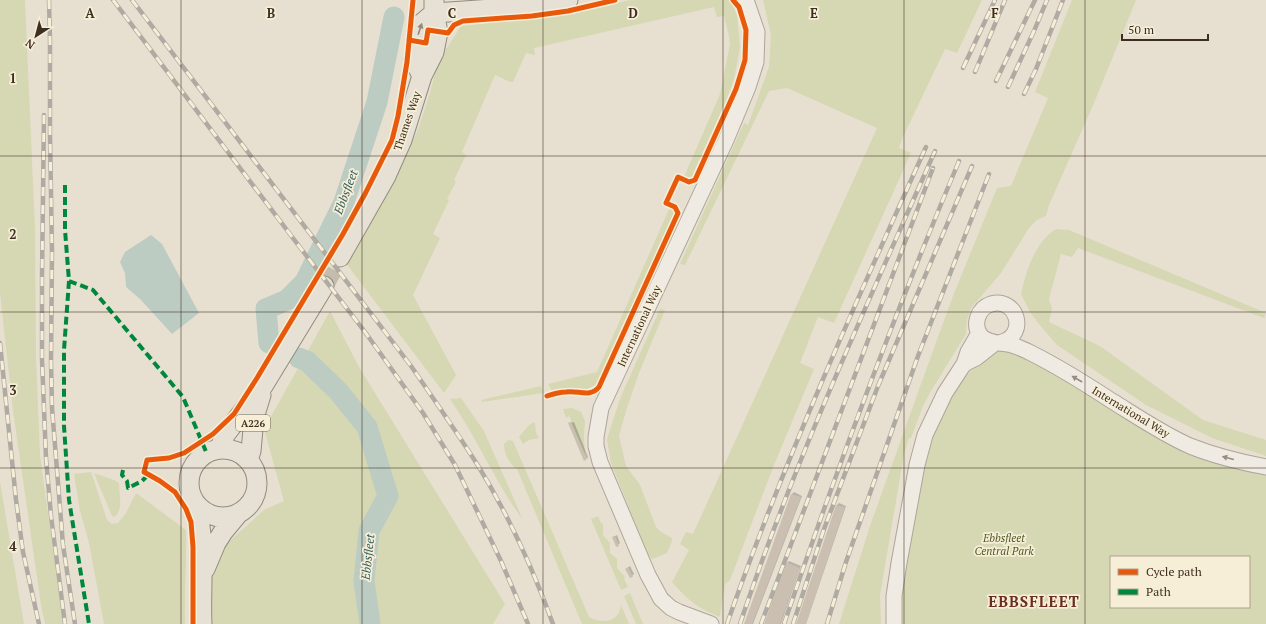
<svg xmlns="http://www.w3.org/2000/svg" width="1266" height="624" viewBox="0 0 1266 624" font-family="'PT Serif',serif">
<rect width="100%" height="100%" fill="#e7e0d1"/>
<!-- green -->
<path fill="#d6d7b3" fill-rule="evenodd" d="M0 0H25L35 228 36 358 40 455 63 624H45L41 605 13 411 0 293Z
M631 0H730L737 15 740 47 734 79 726 101 692 176 689 178 684 177 720 94 730 44 729 36 724 16 717 17 714 7 534 48 535 55 526 53 513 82H510L495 75 462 152 466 155 454 180 456 182 447 199 449 200 433 234 440 238 413 295 456 375 444 393 345 262C370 221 397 179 416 134 427 106 435 76 441 47L447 48 461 26 554 16Z
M763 0H982L957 53 945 49 902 139 899 148 911 153 834 323 818 317 800 363 814 369 774 465 730 580 725 584 720 617C696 607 689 601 672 582L689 550 680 544 686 532 693 534 877 128 787 88 769 91 685 265 680 264 744 123 748 125 769 67 771 35Z
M1072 0H1136L1094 103 1049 205 1046 216 1037 220 1029 228 1001 273 971 308 967 320 966 334 931 391 923 406 911 438H909L904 454 880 595 881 624H839L870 526 935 345 953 296 997 188 1011 186 1048 98 1035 92Z
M670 207 674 209 675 213 617 338 597 384 586 390 571 389 553 392 548 384 597 372Z
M1056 229 1069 230 1266 313 1264 318 1078 248 1072 257 1061 254 1049 299 1052 309 1049 322 1100 346 1203 420 1266 440V456L1212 438 1146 405 1057 345 1038 323 1030 312 1021 294C1026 271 1035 242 1056 229Z
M660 309 665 310 639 373 626 411 619 436 626 466 640 485 656 527 661 532 672 538V541L667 553 652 559 648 555 611 463 607 439 621 396Z
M330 311 359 367 505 604 493 624H207L208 578 224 547 234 537 264 510 284 501 264 429Z
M1014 349 1130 419 1266 473V624H900V594L926 455 936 428 950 397 974 366 993 351ZM1111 557H1249V607H1111Z
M541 386 543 393 482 402 481 400Z
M461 398 484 431 523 520C495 482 477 438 450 399Z
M572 408 581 412 585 421 584 436 585 454 571 422 570 416 566 418 563 409Z
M534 422 535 423 536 433 539 438 529 440 523 444 519 437 528 426Z
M508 440 513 441 589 617C602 624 619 623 621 605L629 624H582L517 469C509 464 504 454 504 444Z
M91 472 107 520 112 524 118 523 126 513 136 493 186 530C187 561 184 593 185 624H104L89 543 80 511 74 474Z
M94 473 114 480 119 483C119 494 124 510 114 517L112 516Z
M0 482 24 624H0Z
M598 516 601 523 603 524V535L610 543V553L617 559V568L625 577 624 579 628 587 621 590 591 519Z
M630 593 643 624H636L624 596Z"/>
<!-- water -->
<path fill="#bcccc2" d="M151 235 162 244 199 313 172 334 140 299 126 287 125 273 120 262 125 252Z"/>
<!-- shadow -->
<path fill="#0003" d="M570 422V423L574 422 588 457 587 459 569 423Z
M794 492 802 496 753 624H745L792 494Z
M839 503 846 506 806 624H797L837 505Z
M617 535 620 543 617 546 613 537Z
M789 561 801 566 781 624H765L787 563Z
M630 566 634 574 632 576 626 569Z"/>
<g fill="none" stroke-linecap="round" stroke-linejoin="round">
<!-- river -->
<path stroke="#bcccc2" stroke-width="21" d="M269 343 266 309 287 300 305 282 344 202 377 102 394 17
M299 358 307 361 338 391 367 427 388 496 369 531 364 581 370 624"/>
</g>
<!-- building -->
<path fill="#cbbfb2" d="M571 422 587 459 584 461 568 423Z
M791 494 801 497 752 624H744Z
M836 505 845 507 806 624H796Z
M615 536 619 546 616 547 612 537Z
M786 562 800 568 780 624H764Z
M628 567 633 577 630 578 625 569Z"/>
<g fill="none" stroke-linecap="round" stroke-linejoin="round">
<!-- major-tunnel -->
<path stroke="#c5bcae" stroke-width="19" stroke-dasharray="19 10" stroke-linecap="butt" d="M324 286 340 257"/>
<defs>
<path id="minor" d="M1002 342C1028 334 1017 297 991 304 978 308 972 325 981 336 989 345 1002 342 1012 345 1019 347 1025 350 1031 353 1059 367 1086 384 1112 401 1138 417 1163 434 1190 446 1215 456 1240 462 1266 467
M964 364 968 352 979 333
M711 624 679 612 671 608 661 599 648 575 600 462 596 446V437L601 408 726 140 748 87 756 62 757 32 746 0
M894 624V596L899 563 917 465 925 435 945 393 960 370 964 364 976 358 995 343"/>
<path id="major" d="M434 13 522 7 568 0
M422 76 414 60 421 24 434 13
M340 257 386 176 402 140 422 76 434 52 438 32 434 13V0
M220 449 221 445 225 435 250 402 263 386 324 286
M189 483a34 34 0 1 1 68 0a34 34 0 1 1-68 0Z
M248 460 251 451 254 418 261 395
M195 504C207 542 200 584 202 624
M205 569 216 543 223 532 238 514"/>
</defs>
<!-- minor casing -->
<use href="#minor" stroke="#ada599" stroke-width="17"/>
<!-- major casing -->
<use href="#major" stroke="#928b80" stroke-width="21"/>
<!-- minor -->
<use href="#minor" stroke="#efebe3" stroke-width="15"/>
<!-- major -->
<use href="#major" stroke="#e6e1d4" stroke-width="19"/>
<defs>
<path id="rail" d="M49 0 50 41V136L52 251 51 362 52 408 63 545 75 624
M113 0 302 250 365 332 423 413 455 465 501 561 528 624
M132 0 411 366C433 398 456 431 477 464 508 514 533 569 553 624
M963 68 995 0
M975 72 1005 0
M996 81 1035 0
M1008 87 1034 31 1047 0
M1024 94 1036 69 1063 0
M44 115 42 276V360L46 458 51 516 65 624
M0 343 16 500 23 552 39 624
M727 624C784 461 855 304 926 147
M740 624C794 462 866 307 935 151
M761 624 933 168
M784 624C837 468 895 313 959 161
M793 624 824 529 878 386 972 166
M827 624 846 562 918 356 989 174"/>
</defs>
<!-- rail casing -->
<use href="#rail" stroke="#afaaa2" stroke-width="4.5"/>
<!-- rail -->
<use href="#rail" stroke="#f7eed8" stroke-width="3" stroke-dasharray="9" stroke-linecap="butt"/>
<!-- quiet -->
<path stroke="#00873e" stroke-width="4" stroke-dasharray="8 4" stroke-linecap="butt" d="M65 185V230L69 281 64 350V426L69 500 89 624
M69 281 93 290 183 397 207 454
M123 470 122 475 127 481 128 488 142 481 147 476"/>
<defs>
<path id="cycleway" d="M409 40 426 43 428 30 448 33 454 25 463 21 532 16 568 11 615 0
M547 396C553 394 559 392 566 392 578 390 590 398 599 387L678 213 675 207 666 203 678 177 689 182 695 180 736 89 745 60 746 30 739 7 733 0
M193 624V547L191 522 186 509 175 492 160 481 144 472 147 460 169 458 184 453 213 434 234 414 257 378 343 234 366 192 392 140 398 116 407 62 413 0"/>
</defs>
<!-- cycleway casing -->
<use href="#cycleway" stroke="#f7eed8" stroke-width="8"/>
<!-- cycleway -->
<use href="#cycleway" stroke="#e8590c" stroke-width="5"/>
</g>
<!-- one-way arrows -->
<defs><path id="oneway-solid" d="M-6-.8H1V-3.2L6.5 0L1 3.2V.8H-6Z"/></defs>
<use fill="#92887a" href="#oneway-solid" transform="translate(420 29) rotate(-72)"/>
<g fill="#968c82">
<use href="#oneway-solid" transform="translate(1077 379) rotate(-150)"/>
<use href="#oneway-solid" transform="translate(1228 458) rotate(-165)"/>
</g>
<!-- grid -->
<path fill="none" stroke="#3d2e20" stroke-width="1" stroke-opacity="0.55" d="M181 0V624M362 0V624M543 0V624M723 0V624M904 0V624M1085 0V624M0 156H1266M0 312H1266M0 468H1266"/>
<g text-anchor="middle" stroke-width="3.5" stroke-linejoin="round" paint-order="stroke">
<!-- shield labels -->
<rect fill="#f7eed8" stroke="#756857" stroke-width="1" x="236" y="415" width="34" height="16" rx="3"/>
<g font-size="10" font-weight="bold" fill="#3d2e20">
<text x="253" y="427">A226</text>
</g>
<!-- street labels -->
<g font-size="11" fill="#3d2e20" stroke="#f7eed8">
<text transform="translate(407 121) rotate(-71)" y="4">Thames Way</text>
<text transform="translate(639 326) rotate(-65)" y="4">International Way</text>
<text transform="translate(1131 412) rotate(31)" y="4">International Way</text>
</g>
<!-- park labels -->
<g font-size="11" font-style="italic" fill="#4d5a26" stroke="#f7eed8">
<text x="1004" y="542">Ebbsfleet<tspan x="1004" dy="13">Central Park</tspan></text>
</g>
<!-- water labels -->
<g font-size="12" font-style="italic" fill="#2f5d5a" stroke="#f7eed8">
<text transform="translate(346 192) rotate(-69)" y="4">Ebbsfleet</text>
<text transform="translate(368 557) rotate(-84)" y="4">Ebbsfleet</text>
</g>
<!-- district labels -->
<g font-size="15" font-weight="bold" letter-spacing="1" fill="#6b2e1e" stroke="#f7eed8">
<text x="1034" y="607">EBBSFLEET</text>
</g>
</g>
<g font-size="13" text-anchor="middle" font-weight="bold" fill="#3d2e20" stroke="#f7eed8" stroke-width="3.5" stroke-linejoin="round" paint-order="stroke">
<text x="90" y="18">A</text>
<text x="271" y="18">B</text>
<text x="452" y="18">C</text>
<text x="633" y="18">D</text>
<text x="814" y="18">E</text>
<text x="995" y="18">F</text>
<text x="13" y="83">1</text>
<text x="13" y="239">2</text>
<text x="13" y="395">3</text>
<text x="13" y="551">4</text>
</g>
<!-- legend -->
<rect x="1110" y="556" width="140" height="52" fill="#f7eed8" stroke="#ada18e"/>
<rect x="1118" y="569" width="20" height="6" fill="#e8590c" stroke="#ada18e"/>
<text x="1146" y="576" font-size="12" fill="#3d2e20">Cycle path</text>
<rect x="1118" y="589" width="20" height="6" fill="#00873e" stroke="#ada18e"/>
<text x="1146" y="596" font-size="12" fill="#3d2e20">Path</text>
<!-- north arrow -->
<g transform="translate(36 36) rotate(216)" stroke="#f7eed8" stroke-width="3" paint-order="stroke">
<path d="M0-3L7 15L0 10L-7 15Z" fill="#3d2e20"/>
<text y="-6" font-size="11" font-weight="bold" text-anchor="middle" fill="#3d2e20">N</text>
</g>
<!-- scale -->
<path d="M1122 34v6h86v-6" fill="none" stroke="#3d2e20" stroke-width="2"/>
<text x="1128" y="34" font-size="12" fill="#3d2e20" stroke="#f7eed8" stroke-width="3" paint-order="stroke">50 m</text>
</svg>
